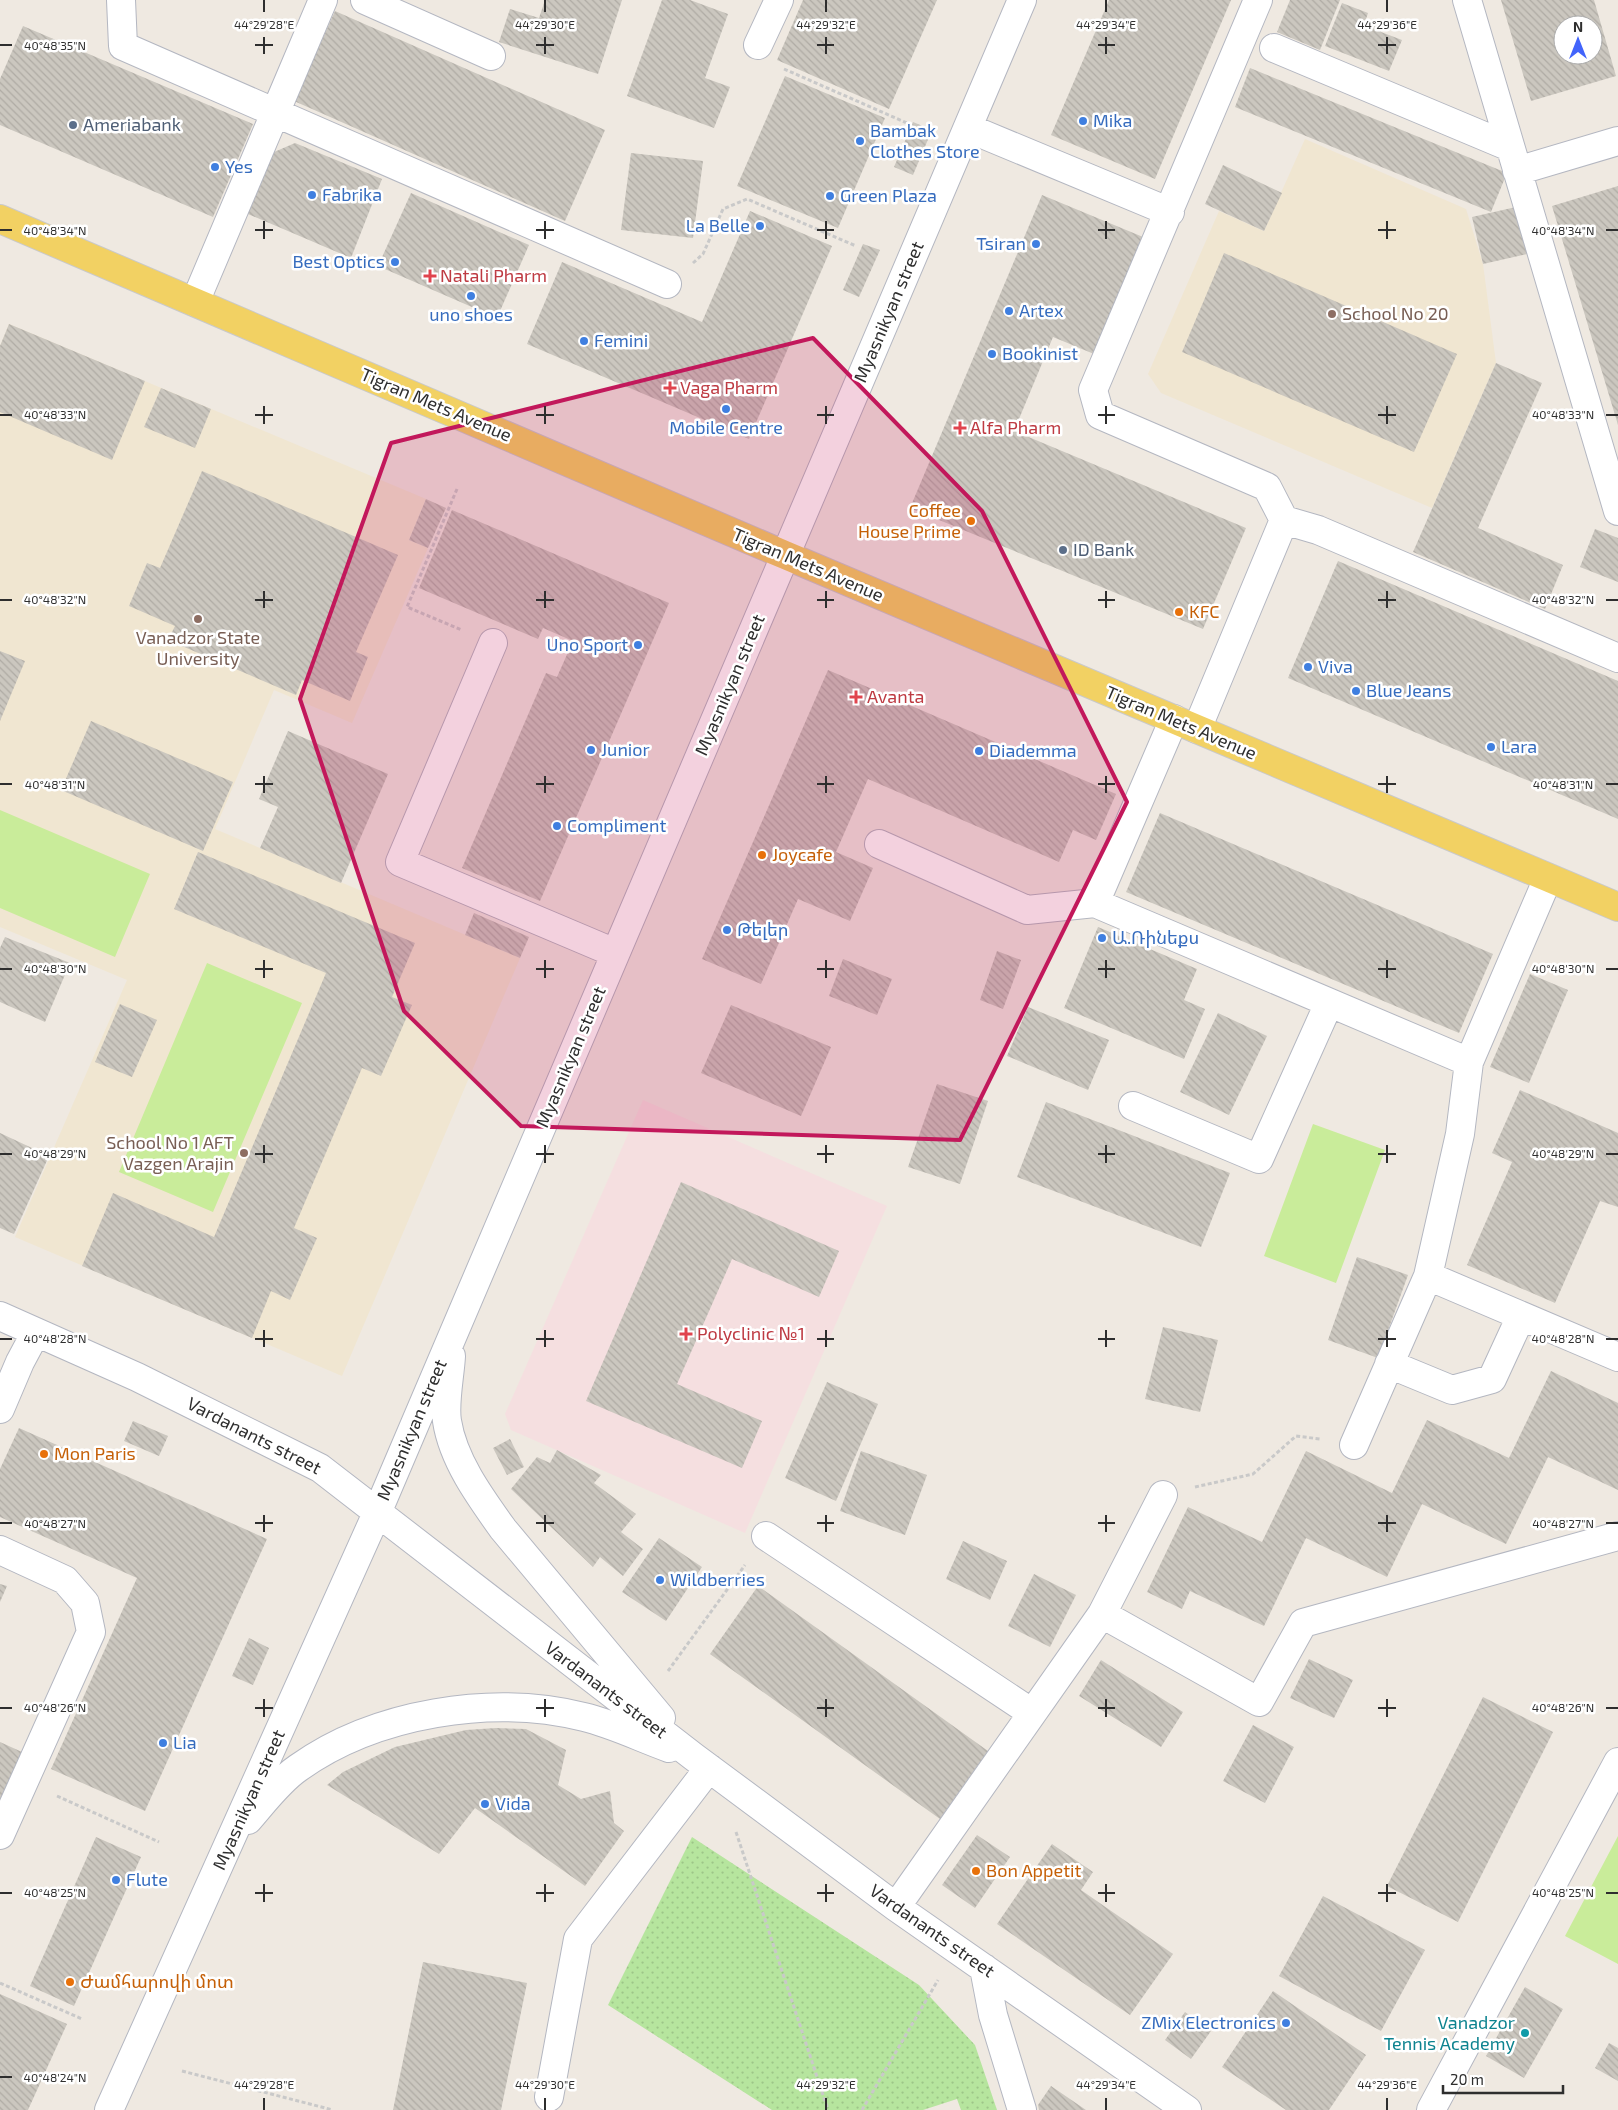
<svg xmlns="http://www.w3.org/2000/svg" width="1618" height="2110" viewBox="0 0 1618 2110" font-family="'Exo 2','Noto Sans Armenian',sans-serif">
<defs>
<pattern id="grass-dots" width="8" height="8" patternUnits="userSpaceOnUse" patternTransform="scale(1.25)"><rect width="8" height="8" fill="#b6e59e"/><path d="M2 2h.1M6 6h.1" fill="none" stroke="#9dc588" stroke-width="1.8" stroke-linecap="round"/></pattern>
<pattern id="building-back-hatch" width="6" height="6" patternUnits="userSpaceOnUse" patternTransform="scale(1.25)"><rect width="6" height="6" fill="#cbc7bf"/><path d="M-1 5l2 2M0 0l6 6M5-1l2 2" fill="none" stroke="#afaba4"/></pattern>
</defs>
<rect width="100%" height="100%" fill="#efe9e1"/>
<!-- education -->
<path fill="#f0e6d1" d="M1305 139 1466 209 1483 264 1496 363 1432 508 1161 393 1148 374 1219 211 1264 231Z
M9 324 426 499 409 540 428 548 352 723 274 690 215 829 520 958 342 1376 15 1237 127 980 0 927V346Z"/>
<!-- medical -->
<path fill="#f5dfe0" d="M643 1100 887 1206 745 1533 511 1430 505 1414Z"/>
<!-- grass -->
<path fill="url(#grass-dots)" d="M692 1837 919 1985 975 2045 997 2110H961L957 2099 923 2110H772L608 2005Z"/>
<!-- pitch -->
<path fill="#c9ec9a" d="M0 810 150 874 115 957 0 908Z
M207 963 302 1003 213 1212 119 1172Z
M1313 1124 1385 1150 1336 1283 1264 1256Z
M1618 1836V1964L1565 1936Z"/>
<!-- building -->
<path fill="url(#building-back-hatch)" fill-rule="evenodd" d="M545 0H622L598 74 499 42 510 9 539 18Z
M662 0H690L728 14 705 78 730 87 714 128 627 96Z
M803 0H937L889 109 777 60Z
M1109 0H1231L1155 179 1051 135Z
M1290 0H1340L1320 50 1277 32Z
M1501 0H1594L1616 76 1531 101ZM1563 25H1593V55H1563Z
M1342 3 1368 13 1366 19 1383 26 1381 32 1402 40 1389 71 1325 46Z
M335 11 605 130 565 221 294 101Z
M23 26 253 124 213 217 0 125V79Z
M1250 68 1507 173 1491 212 1235 107Z
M785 76 885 118 838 228 737 186Z
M913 122 932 130 913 175 894 167Z
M295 143 382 179 351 258 241 211 265 156Z
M631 153 703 161 693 238 621 230Z
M1223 165 1282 193 1264 231 1205 204Z
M1618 186V425L1552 206Z
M411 193 529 245 497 318 378 266Z
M1042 195 1143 237 1094 354 1053 337 1014 431 1246 528 1203 629 910 508Z
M1516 207 1527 254 1483 264 1472 217Z
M750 211 832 246 749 439 527 344 562 262 702 322Z
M863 244 880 250 859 297 843 290Z
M1224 253 1457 354 1414 452 1182 352Z
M9 324 145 381 112 460 0 412V346Z
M1496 363 1542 383 1478 528 1563 565 1545 609 1413 552Z
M161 388 211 409 195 448 144 427Z
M202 471 398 555 356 652 368 657 350 701 302 680 296 695 168 640 175 626 129 606 147 563 160 568Z
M426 499 446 508 428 548 409 540Z
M452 510 669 603 540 901 462 868 546 673 557 677 573 641 543 628 538 639 419 588Z
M1595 529 1618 538V582L1580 567Z
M1338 561 1618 681V819L1288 678Z
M0 651 25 661 0 721Z
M828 670 1116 794 1096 840 1073 830 1059 862 868 779 836 852 873 868 850 921 798 899 761 984 702 959Z
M91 721 233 782 203 851 61 790Z
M288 731 388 774 341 883 260 848 278 807 259 799Z
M1160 813 1493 954 1459 1033 1126 892Z
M198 852 415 943 392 997 412 1005 381 1076 362 1068 294 1228 317 1238 290 1300 271 1291 252 1338 82 1266 113 1193 214 1237 326 973 174 909Z
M474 913 529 937 520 958 465 935Z
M1098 927 1197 969 1184 1000 1205 1009 1184 1059 1064 1008Z
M5 937 70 963 45 1022 0 1002V948Z
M997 951 1021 960 1003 1009 980 1000Z
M843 959 892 979 877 1015 829 996Z
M1530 974 1568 990 1529 1083 1490 1067Z
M120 1004 157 1020 132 1077 95 1062Z
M731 1005 831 1047 801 1116 701 1073Z
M1028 1007 1109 1040 1088 1090 1007 1056Z
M1218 1013 1267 1036 1229 1115 1180 1092Z
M937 1084 988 1101 960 1184 908 1167Z
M1520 1090 1618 1133V1207L1600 1201 1555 1303 1467 1265 1512 1162 1492 1153Z
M1046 1102 1230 1173 1201 1247 1017 1177Z
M0 1133 49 1156 14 1234 0 1228Z
M681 1182 839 1251 819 1297 732 1259 677 1384 762 1421 742 1468 586 1401Z
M1357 1257 1408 1275 1378 1358 1328 1340Z
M1163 1327 1218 1340 1200 1412 1145 1399Z
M1551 1371 1618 1403V1490L1548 1457 1506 1544 1422 1504 1387 1577 1306 1538 1264 1626 1190 1591 1182 1609 1147 1592 1188 1507 1262 1542 1306 1451 1392 1493 1427 1420 1509 1458Z
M827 1382 878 1404 836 1501 785 1478Z
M133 1421 168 1436 159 1456 124 1441Z
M19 1428 267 1539 145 1811 51 1769 137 1578 0 1517V1469Z
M510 1439 524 1467 507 1475 493 1448Z
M557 1450 601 1475 594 1483 636 1514 621 1532 643 1549 623 1576 600 1557 593 1567 511 1489 537 1457 550 1463Z
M861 1451 927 1475 905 1535 840 1511Z
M659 1538 702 1567 666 1621 622 1592Z
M963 1541 1007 1561 990 1600 946 1579Z
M1034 1574 1076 1595 1050 1647 1008 1626Z
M0 1584 7 1586 0 1602Z
M758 1586 988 1751 940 1819 710 1654Z
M249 1638 269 1648 253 1685 232 1676Z
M1309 1659 1353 1680 1334 1718 1290 1698Z
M1101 1660 1183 1712 1161 1747 1079 1696Z
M1483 1697 1553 1732 1458 1922 1387 1886Z
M1253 1725 1294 1747 1265 1803 1223 1781Z
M496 1728 526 1729 566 1750 558 1785 581 1799 610 1791 614 1823 624 1831 585 1886 475 1808 439 1854 327 1785 343 1772 395 1747 466 1730Z
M0 1742 22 1752 0 1801Z
M977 1835 1010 1857 975 1908 942 1885Z
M96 1837 141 1857 74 2006 30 1986Z
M1052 1844 1093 1872 1081 1890 1173 1954 1130 2015 997 1924Z
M1323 1896 1425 1950 1381 2031 1279 1976Z
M423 1962 527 1983 501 2110H393Z
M1525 1987 1563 2009 1524 2078 1486 2056Z
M1273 1991 1366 2055 1329 2110H1286L1222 2067Z
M0 1994 67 2024 28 2110H0Z
M1185 2012 1211 2031 1191 2059 1165 2040Z
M1609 2043 1618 2048V2081L1595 2068Z
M1051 2086 1086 2110H1039L1038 2105Z"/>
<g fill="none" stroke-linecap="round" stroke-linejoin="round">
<defs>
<path id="minor" d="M121 0 123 46 667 284
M365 0 491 56
M1467 0 1618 511
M758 45 779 0
M1274 48 1510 147
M968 128 1170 212
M1517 171 1618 141
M195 302 323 0
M1284 520 1318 530 1618 658
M493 643 400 862 615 953
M1174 719 1095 903 1469 1062
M1197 729 1284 520 1267 487 1100 415 1093 390 1258 0
M879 844 1027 910 1095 903
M1548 878 1469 1062 1460 1134 1428 1276 1618 1357
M1133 1106 1259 1159 1329 1003
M0 1316 137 1377 320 1468 694 1757 896 1907 1187 2110
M451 1356C450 1375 444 1403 447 1421 453 1460 480 1497 503 1529L661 1718
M1389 1364 1452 1390 1492 1379 1521 1316
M0 1409 20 1362 36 1332
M1354 1445 1428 1276
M766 1536 1032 1713
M0 1550 65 1580 85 1603 91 1632 0 1835
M1102 1614 1163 1495
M248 1820C263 1803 279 1781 298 1768 375 1713 492 1694 584 1717 613 1724 641 1738 669 1748
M896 1907 1102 1614 1259 1702 1303 1623 1618 1536
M984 1968 993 2015 1022 2110
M549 2097 578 1939 709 1768
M109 2110 377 1513 1022 0
M1431 2110 1618 1762"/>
<path id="major" d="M0 219 785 555 1618 907"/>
</defs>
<!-- minor casing -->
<use href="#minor" stroke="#b4b7c1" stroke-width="30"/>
<!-- major casing -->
<use href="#major" stroke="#c9c9c9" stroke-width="30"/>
<!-- path -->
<path stroke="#c9c9c9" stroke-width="3" stroke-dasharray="4 2.5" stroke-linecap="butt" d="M784 69 907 123
M693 263 703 254 723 209 747 199 856 246
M457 489 407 607 462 630
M1195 1487 1253 1474 1296 1436 1320 1439
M668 1671 745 1565
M57 1796 159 1842
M736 1832 828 2110
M0 1983 82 2019
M182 2071 333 2110
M862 2110 938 1980"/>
<!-- minor -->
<use href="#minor" stroke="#fff" stroke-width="28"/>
<!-- major -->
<use href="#major" stroke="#f2d163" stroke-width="28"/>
</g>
<!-- marked area -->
<path fill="#c2185b" fill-opacity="0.2" stroke="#c2185b" stroke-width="4" stroke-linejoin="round" d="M813 338 982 511 1127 802 960 1140 521 1126 404 1011 300 699 391 443Z"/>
<!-- ticks -->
<path fill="none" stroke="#2e2e2e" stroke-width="2" d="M264 0V12M545 0V12M826 0V12M1106 0V12M1387 0V12M264 37V54M545 37V54M826 37V54M1106 37V54M1387 37V54M0 45H12M255 45H273M536 45H554M817 45H834M1098 45H1115M1378 45H1396M264 221V239M545 221V239M826 221V239M1106 221V239M1387 221V239M0 230H12M255 230H273M536 230H554M817 230H834M1098 230H1115M1378 230H1396M1606 230H1618M264 406V424M545 406V424M826 406V424M1106 406V424M1387 406V424M0 415H12M255 415H273M536 415H554M817 415H834M1098 415H1115M1378 415H1396M1606 415H1618M264 591V608M545 591V608M826 591V608M1106 591V608M1387 591V608M0 600H12M255 600H273M536 600H554M817 600H834M1098 600H1115M1378 600H1396M1606 600H1618M264 776V793M545 776V793M826 776V793M1106 776V793M1387 776V793M0 784H12M255 784H273M536 784H554M817 784H834M1098 784H1115M1378 784H1396M1606 784H1618M264 960V978M545 960V978M826 960V978M1106 960V978M1387 960V978M0 969H12M255 969H273M536 969H554M817 969H834M1098 969H1115M1378 969H1396M1606 969H1618M264 1145V1163M545 1145V1163M826 1145V1163M1106 1145V1163M1387 1145V1163M0 1154H12M255 1154H273M536 1154H554M817 1154H834M1098 1154H1115M1378 1154H1396M1606 1154H1618M264 1330V1347M545 1330V1347M826 1330V1347M1106 1330V1347M1387 1330V1347M0 1339H12M255 1339H273M536 1339H554M817 1339H834M1098 1339H1115M1378 1339H1396M1606 1339H1618M264 1515V1532M545 1515V1532M826 1515V1532M1106 1515V1532M1387 1515V1532M0 1523H12M255 1523H273M536 1523H554M817 1523H834M1098 1523H1115M1378 1523H1396M1606 1523H1618M264 1699V1717M545 1699V1717M826 1699V1717M1106 1699V1717M1387 1699V1717M0 1708H12M255 1708H273M536 1708H554M817 1708H834M1098 1708H1115M1378 1708H1396M1606 1708H1618M264 1884V1902M545 1884V1902M826 1884V1902M1106 1884V1902M1387 1884V1902M0 1893H12M255 1893H273M536 1893H554M817 1893H834M1098 1893H1115M1378 1893H1396M1606 1893H1618M0 2077H12M264 2098V2110M545 2098V2110M826 2098V2110M1106 2098V2110M1387 2098V2110"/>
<!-- markers -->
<g fill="#3f7fe0" stroke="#fff" stroke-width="2">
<circle cx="1083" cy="121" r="5"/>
<circle cx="860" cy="141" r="5"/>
<circle cx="215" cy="167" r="5"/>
<circle cx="312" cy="195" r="5"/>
<circle cx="830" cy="196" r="5"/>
<circle cx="760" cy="226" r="5"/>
<circle cx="1036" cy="244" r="5"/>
<circle cx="395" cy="262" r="5"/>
<circle cx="471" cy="296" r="5"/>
<circle cx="1009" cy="311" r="5"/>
<circle cx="584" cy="341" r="5"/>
<circle cx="992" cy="354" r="5"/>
<circle cx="726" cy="409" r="5"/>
<circle cx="638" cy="645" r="5"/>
<circle cx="1308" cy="667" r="5"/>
<circle cx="1356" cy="691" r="5"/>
<circle cx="1491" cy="747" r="5"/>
<circle cx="591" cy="750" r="5"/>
<circle cx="979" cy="751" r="5"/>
<circle cx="557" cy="826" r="5"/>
<circle cx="727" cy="930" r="5"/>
<circle cx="1102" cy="938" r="5"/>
<circle cx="660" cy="1580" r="5"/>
<circle cx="163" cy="1743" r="5"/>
<circle cx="485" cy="1804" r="5"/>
<circle cx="116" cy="1880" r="5"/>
<circle cx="1286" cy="2023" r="5"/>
</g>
<g fill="#5c6f8a" stroke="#fff" stroke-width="2">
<circle cx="73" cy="125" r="5"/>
<circle cx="1063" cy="550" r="5"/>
</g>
<g fill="#e0444e" stroke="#fff" stroke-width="2">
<path d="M427.5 268.5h5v5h5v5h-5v5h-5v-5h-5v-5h5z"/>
<path d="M667.5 380.5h5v5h5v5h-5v5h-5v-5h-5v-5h5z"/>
<path d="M957.5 420.5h5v5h5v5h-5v5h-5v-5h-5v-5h5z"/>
<path d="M853.5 689.5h5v5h5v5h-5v5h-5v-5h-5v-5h5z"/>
<path d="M683.5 1326.5h5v5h5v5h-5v5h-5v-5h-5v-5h5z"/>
</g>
<g fill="#8d6e63" stroke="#fff" stroke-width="2">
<circle cx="1332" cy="314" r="5"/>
<circle cx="198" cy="619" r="5"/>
<circle cx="244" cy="1153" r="5"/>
</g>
<g fill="#e8710a" stroke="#fff" stroke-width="2">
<circle cx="971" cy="521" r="5"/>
<circle cx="1179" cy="612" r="5"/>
<circle cx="762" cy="855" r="5"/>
<circle cx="44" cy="1454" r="5"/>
<circle cx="976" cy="1871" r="5"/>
<circle cx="70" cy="1982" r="5"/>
</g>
<circle fill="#0f9aa8" stroke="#fff" stroke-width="2" cx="1525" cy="2033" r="5"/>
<g text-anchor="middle" stroke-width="5" stroke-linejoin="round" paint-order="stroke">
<!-- shop labels -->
<g font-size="18" fill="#366cbe" stroke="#fff" text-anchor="start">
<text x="1093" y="127">Mika</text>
<text x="870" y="137">Bambak<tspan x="870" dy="21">Clothes Store</tspan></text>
<text x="225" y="173">Yes</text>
<text x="322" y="201">Fabrika</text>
<text x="840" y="202">Green Plaza</text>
<text x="750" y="232" text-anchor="end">La Belle</text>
<text x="1026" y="250" text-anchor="end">Tsiran</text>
<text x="385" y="268" text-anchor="end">Best Optics</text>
<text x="1019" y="317">Artex</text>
<text x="471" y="321" text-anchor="middle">uno shoes</text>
<text x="594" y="347">Femini</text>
<text x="1002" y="360">Bookinist</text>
<text x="726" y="434" text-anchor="middle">Mobile Centre</text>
<text x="628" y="651" text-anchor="end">Uno Sport</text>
<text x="1318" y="673">Viva</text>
<text x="1366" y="697">Blue Jeans</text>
<text x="1501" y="753">Lara</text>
<text x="601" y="756">Junior</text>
<text x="989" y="757">Diademma</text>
<text x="567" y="832">Compliment</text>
<text x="737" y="936">Թելեր</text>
<text x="1112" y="944">Ա.Ռինեքս</text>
<text x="670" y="1586">Wildberries</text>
<text x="173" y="1749">Lia</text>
<text x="495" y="1810">Vida</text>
<text x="126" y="1886">Flute</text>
<text x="1276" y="2029" text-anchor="end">ZMix Electronics</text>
</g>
<!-- service labels -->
<g font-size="18" fill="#4e5e75" stroke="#fff" text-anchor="start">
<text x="83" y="131">Ameriabank</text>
<text x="1073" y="556">ID Bank</text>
</g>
<!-- health labels -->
<g font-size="18" fill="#be3a42" stroke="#fff" text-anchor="start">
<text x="440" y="282">Natali Pharm</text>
<text x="680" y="394">Vaga Pharm</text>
<text x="970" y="434">Alfa Pharm</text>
<text x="867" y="703">Avanta</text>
<text x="697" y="1340">Polyclinic №1</text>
</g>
<!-- street labels -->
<g font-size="18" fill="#2e2e2e" stroke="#fff">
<text transform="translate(889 312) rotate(-67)" y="6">Myasnikyan street</text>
<text transform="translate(436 405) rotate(23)" y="6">Tigran Mets Avenue</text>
<text transform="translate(808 565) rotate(23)" y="6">Tigran Mets Avenue</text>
<text transform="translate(730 685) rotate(-67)" y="6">Myasnikyan street</text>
<text transform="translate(1181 723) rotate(23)" y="6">Tigran Mets Avenue</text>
<text transform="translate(571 1057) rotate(-67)" y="6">Myasnikyan street</text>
<text transform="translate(412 1430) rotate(-67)" y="6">Myasnikyan street</text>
<text transform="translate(254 1436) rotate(27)" y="6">Vardanants street</text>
<text transform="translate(606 1690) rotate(37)" y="6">Vardanants street</text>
<text transform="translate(249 1800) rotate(-66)" y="6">Myasnikyan street</text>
<text transform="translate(932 1931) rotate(35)" y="6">Vardanants street</text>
</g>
<!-- education labels -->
<g font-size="18" fill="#785e54" stroke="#fff" text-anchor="start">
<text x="1342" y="320">School No 20</text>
<text x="198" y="644" text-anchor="middle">Vanadzor State<tspan x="198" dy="21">University</tspan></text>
<text x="234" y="1149" text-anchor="end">School No 1 AFT<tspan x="234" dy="21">Vazgen Arajin</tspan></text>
</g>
<!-- food labels -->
<g font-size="18" fill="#c56008" stroke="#fff" text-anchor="start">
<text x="961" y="517" text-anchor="end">Coffee<tspan x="961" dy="21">House Prime</tspan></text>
<text x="1189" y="618">KFC</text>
<text x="772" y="861">Joycafe</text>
<text x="54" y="1460">Mon Paris</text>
<text x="986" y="1877">Bon Appetit</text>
<text x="80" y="1988">Ժամհարովի մոտ</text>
</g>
<!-- culture labels -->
<g font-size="18" fill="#0d838f" stroke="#fff" text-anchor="end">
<text x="1515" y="2029">Vanadzor<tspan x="1515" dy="21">Tennis Academy</tspan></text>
</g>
</g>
<g font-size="12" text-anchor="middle" fill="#2e2e2e" stroke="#fff" stroke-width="5" stroke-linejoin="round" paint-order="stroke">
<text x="264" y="29">44°29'28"E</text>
<text x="545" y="29">44°29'30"E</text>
<text x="826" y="29">44°29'32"E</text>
<text x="1106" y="29">44°29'34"E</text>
<text x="1387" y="29">44°29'36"E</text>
<text x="55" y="50">40°48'35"N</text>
<text x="55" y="235">40°48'34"N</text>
<text x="1563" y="235">40°48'34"N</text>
<text x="55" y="419">40°48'33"N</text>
<text x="1563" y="419">40°48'33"N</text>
<text x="55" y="604">40°48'32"N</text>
<text x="1563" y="604">40°48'32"N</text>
<text x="55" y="789">40°48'31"N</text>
<text x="1563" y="789">40°48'31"N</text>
<text x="55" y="973">40°48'30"N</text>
<text x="1563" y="973">40°48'30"N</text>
<text x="55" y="1158">40°48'29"N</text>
<text x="1563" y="1158">40°48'29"N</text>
<text x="55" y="1343">40°48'28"N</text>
<text x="1563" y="1343">40°48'28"N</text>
<text x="55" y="1528">40°48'27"N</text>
<text x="1563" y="1528">40°48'27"N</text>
<text x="55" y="1712">40°48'26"N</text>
<text x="1563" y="1712">40°48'26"N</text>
<text x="55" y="1897">40°48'25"N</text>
<text x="1563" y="1897">40°48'25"N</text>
<text x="55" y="2082">40°48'24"N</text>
<text x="264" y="2089">44°29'28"E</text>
<text x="545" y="2089">44°29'30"E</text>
<text x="826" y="2089">44°29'32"E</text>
<text x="1106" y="2089">44°29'34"E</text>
<text x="1387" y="2089">44°29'36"E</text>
</g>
<!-- north arrow -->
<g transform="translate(1578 40)"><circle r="24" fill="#ffffff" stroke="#ababab"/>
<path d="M0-4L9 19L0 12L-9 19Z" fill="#4264fb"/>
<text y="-8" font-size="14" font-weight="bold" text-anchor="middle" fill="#2e2e2e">N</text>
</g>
<!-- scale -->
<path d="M1443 2085v8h120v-8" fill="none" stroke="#2e2e2e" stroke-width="2.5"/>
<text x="1450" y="2085" font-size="15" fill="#2e2e2e" stroke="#ffffff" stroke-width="4" paint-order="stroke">20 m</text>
</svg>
